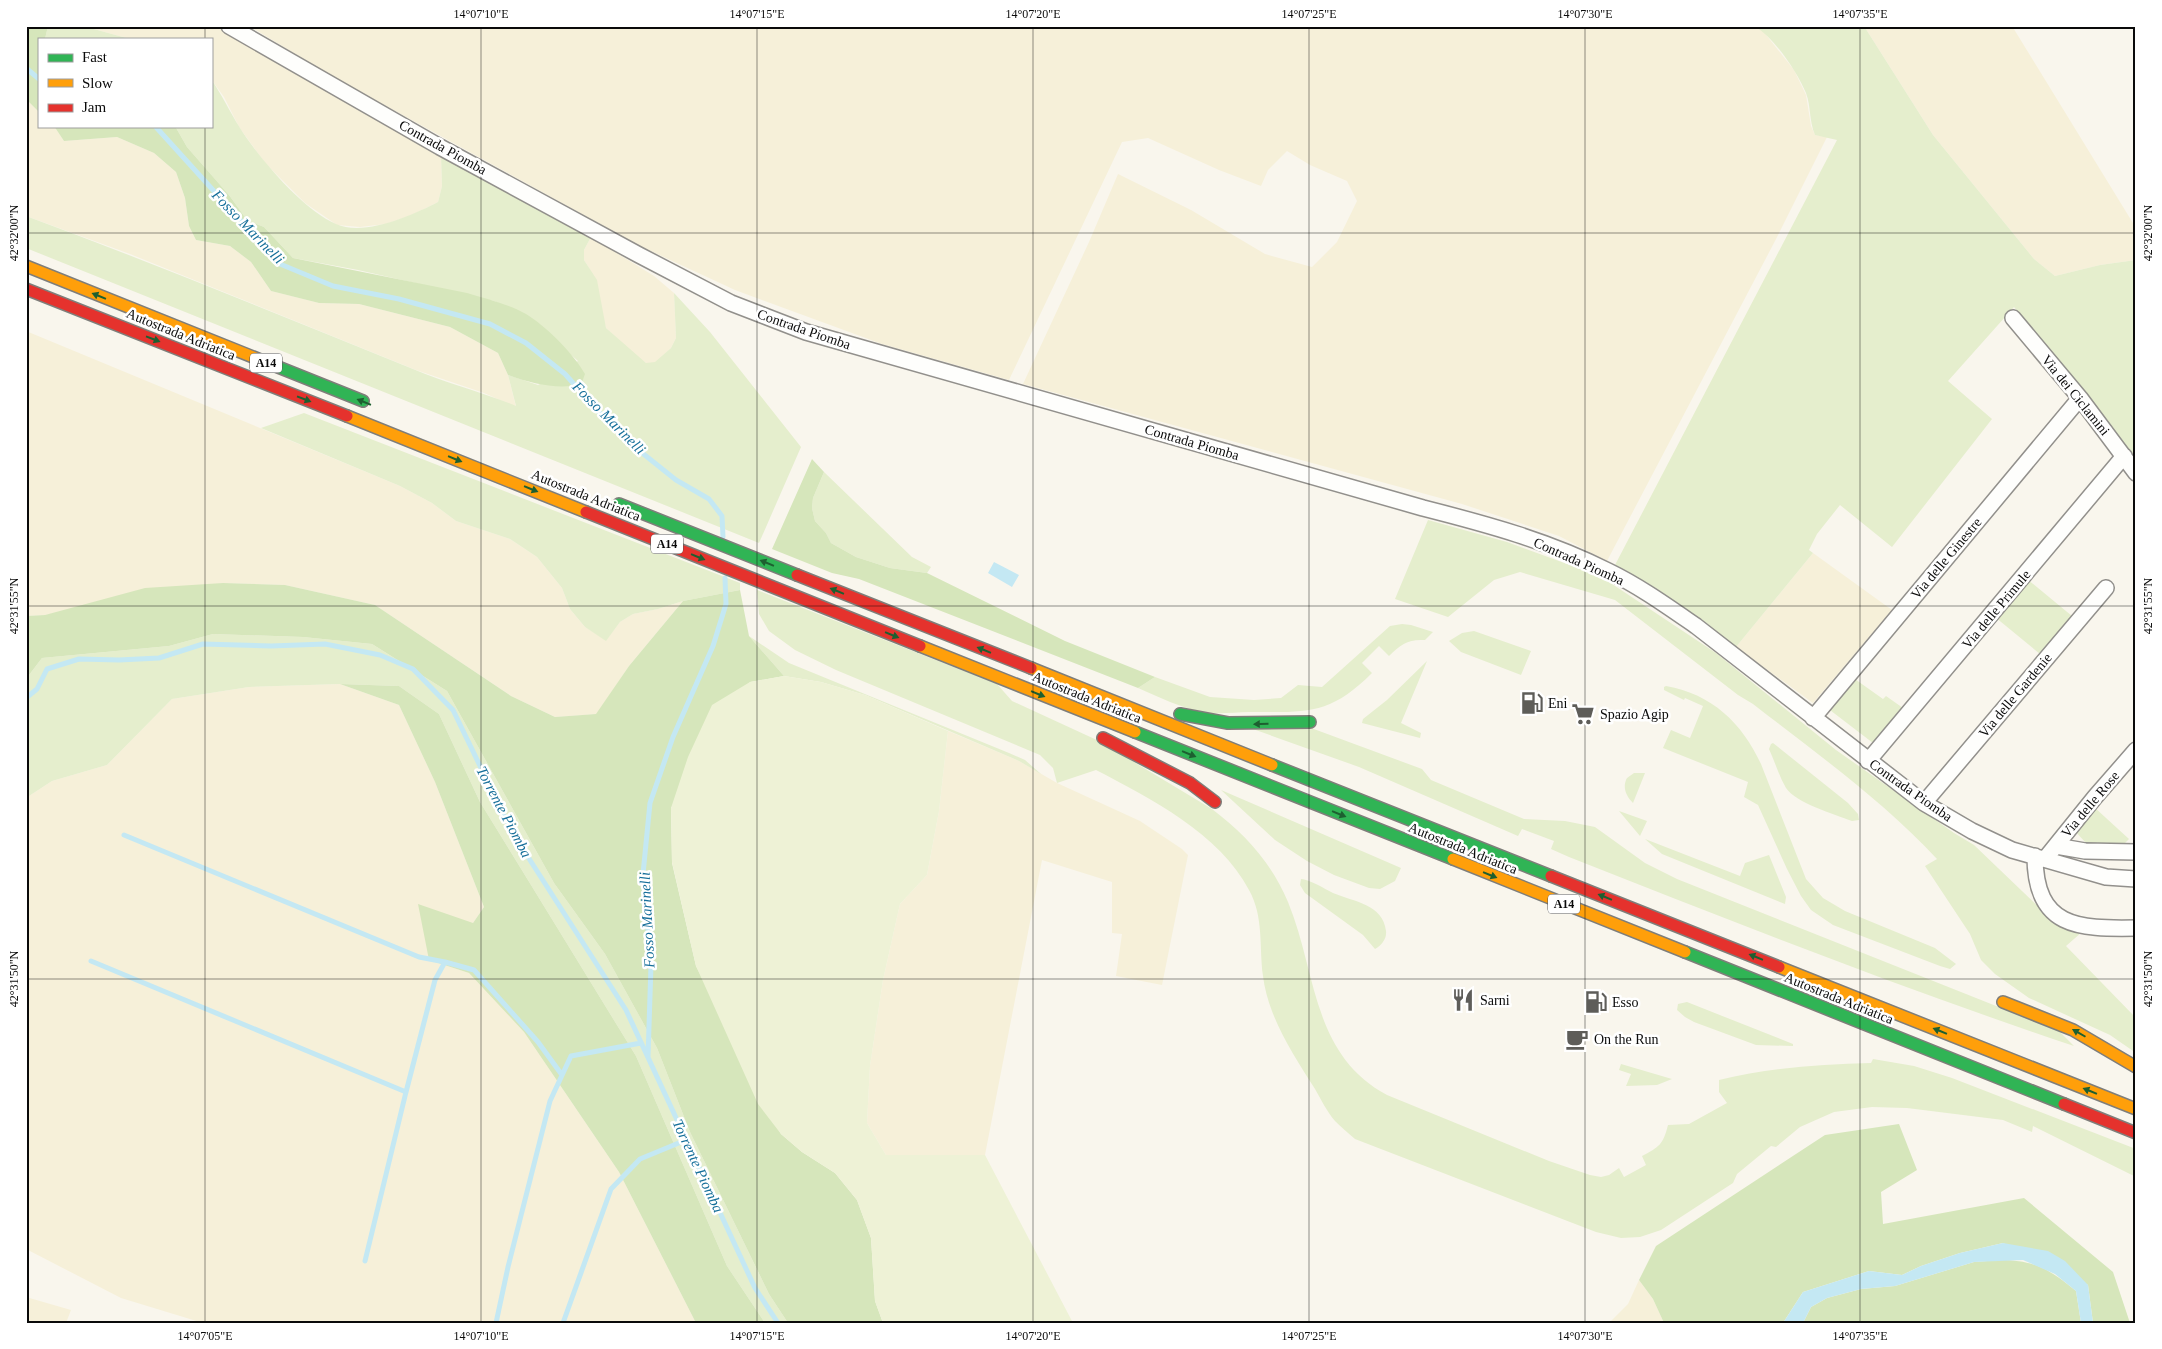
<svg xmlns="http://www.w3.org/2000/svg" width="2162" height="1349" viewBox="0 0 2162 1349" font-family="'Times New Roman',serif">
<rect width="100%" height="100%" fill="#f9f6ed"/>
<!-- farmland -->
<path fill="#f6f0d9" d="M83 26H214L441 156 442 186 438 202 412 215 386 224 360 227 337 225 305 203 265 163 239 127 224 97 211 79V39H130Z
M249 26H1754L1763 31 1794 70 1806 95 1811 126 1815 135 1827 137 1775 241 1607 561 1559 536 1462 504 1023 384 1089 242 1118 174 1191 210 1265 254 1312 267 1337 242 1357 201 1347 181 1310 165 1287 151 1268 170 1261 186 1219 170 1148 138 1122 142 1009 380 882 344 735 290 640 246 330 75Z
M1864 26H2012L2136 228V260L2100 265 2055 276 2034 259 1933 135Z
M26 99 39 112V126H54L64 141 117 137 154 153 176 172 185 198 189 226 196 240 230 246 251 262 271 291 319 303 359 304 450 327 498 353 508 375 516 407 484 393 416 370 130 254 26 216Z
M591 237 654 276 674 293 676 338 671 348 655 363H646L637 357 606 328 589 268 584 260V250Z
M26 331 400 486 432 503 456 521 510 539 537 557 562 588 570 609 585 627 606 640 620 622 633 614 658 609 683 601 629 666 597 714 555 717 511 696 375 605 285 585 223 583 45 615 26 616Z
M1813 553 1892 610 1813 703 1736 647Z
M340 684 399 705 435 782 484 907 473 923 429 960 469 973 524 1032 619 1172 696 1323H203L121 1298 26 1249V798L52 781 107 765 172 699 249 687Z
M948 731 1019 761 1057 783 1140 821 1182 849 1188 855 1162 985 1116 976 1122 934 1112 933V882L1042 860 985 1155H886L867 1123 870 1066 883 980 900 904 927 875 939 811Z
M1639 1280 1653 1299 1664 1323H1609L1628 1304Z
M26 1297 71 1310 66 1323H26Z"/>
<!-- green -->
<path fill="#e5eecd" d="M48 26H83L130 39H45Z
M1754 26H1864L1933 135 2034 259 2055 276 2100 265 2136 260V459L2014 307 1948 381 1992 419 1892 547 1840 505 1817 534 1809 550 1813 553 1736 647 1656 588 1615 565 1837 140 1815 135C1809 121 1811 106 1806 93 1797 72 1774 37 1754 26Z
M211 79C222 95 230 112 240 128 259 158 303 210 336 224 364 237 413 215 438 202L442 186 441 156 591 237 584 250V260L597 280 606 328 646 363 655 362 671 348 676 338 674 293 710 332 801 447 759 543 26 248V216C156 264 284 317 413 369 446 383 482 392 516 406L508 375 538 385 578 361 526 315 494 301 358 270 293 258 264 227 247 220 229 195 187 147 175 126H211Z
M304 413 740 583V590L683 601 658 609 633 614 620 622 606 641 585 627 570 609 562 588 537 557 510 539 456 521 432 503 400 486 261 428Z
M824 472 912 557 931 567 927 573 890 568 856 557 831 543 826 533 815 521 812 508 813 498Z
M1428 520 1507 542 1600 576 1716 653 1836 750 1954 833 1974 845 2047 915 2082 932 2066 946 2136 1018V1053L2110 1035 2029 998 1995 974 1981 960 1970 934 1925 866 1937 859C1882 800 1816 753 1753 704L1738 695 1615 600 1520 572 1494 580 1448 617 1395 599Z
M2027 579 2072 616 2040 654 1995 617Z
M757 590 997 684 1012 701 1099 741 1212 809C1245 834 1271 862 1288 902 1317 972 1311 1054 1387 1095L1549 1161 1590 1175 1601 1177 1609 1175 1619 1168 1624 1177 1646 1165 1642 1156C1659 1147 1663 1145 1668 1125L1689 1124 1727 1103 1719 1092V1080C1770 1068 1820 1064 1871 1063L1873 1059 1914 1066 1952 1078 2136 1149V1177L2033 1126 2032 1132 2003 1120 1907 1108 1872 1107 1834 1112 1800 1127 1776 1147 1771 1146 1737 1174 1733 1183 1661 1230 1640 1237 1621 1238 1596 1232 1355 1139C1348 1133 1341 1127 1335 1121 1327 1112 1321 1099 1315 1089 1293 1054 1268 1017 1263 976 1259 946 1264 917 1249 890 1220 834 1150 798 1096 770L1057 783 1053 768 1040 755 836 670 795 650 769 631 759 614Z
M1402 624 1411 625 1433 632 1425 640C1408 639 1401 644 1389 656L1379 646 1362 663 1372 673C1329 716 1306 712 1249 712 1234 712 1217 715 1203 712 1181 708 1159 697 1138 688L1155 677 1210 697 1254 700 1281 698 1298 685 1322 687 1390 626Z
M1474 631 1531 651 1521 675 1461 652 1449 641 1462 633Z
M213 634 303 637 372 644 447 691 554 883 605 954 657 1048 690 1132 769 1294 788 1323H765L727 1266 636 1056 480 802 439 714 399 686 340 684 249 687 172 699 107 765 52 781 26 798V679L42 658 169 646Z
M749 636 789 663 1009 753 1025 760 1041 774 1019 761 865 695 821 682 784 676Z
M1427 661 1401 723 1421 733 1420 738 1362 723 1363 719 1387 700Z
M1852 677 1883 699 1886 696 1903 708 1873 743 1826 707Z
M1666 686C1712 694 1742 723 1761 764L1806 879 1823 898 1845 911 1935 948 1956 964 1950 969 1940 966 1833 925 1811 910 1801 896 1787 869 1758 805 1744 797 1748 782 1663 748 1671 730 1690 738 1703 706 1685 698 1684 700 1664 690V687Z
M1303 725 1422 769 1431 780 1524 819 1565 821 1595 827 1645 863 1677 879 2059 1031 2074 1046C1904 989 1736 923 1569 857L1551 849 1554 841 1522 829 1518 836 1359 767 1250 728Z
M1773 743 1848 803 1858 814 1859 820 1852 821C1834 814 1796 803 1786 788 1779 776 1775 762 1769 749L1771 744Z
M1634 773H1645L1633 803C1626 796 1622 787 1627 778Z
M1221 790 1401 868 1395 881 1380 889 1369 888 1334 875 1307 861 1275 840Z
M2094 807 2129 839 2122 846 2086 843 2073 829Z
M1619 811 1647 821 1640 836Z
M1645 839 1740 876 1745 863 1769 855 1786 897 1785 904 1662 854Z
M1301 879C1309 879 1325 889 1333 893 1354 902 1383 904 1386 931 1387 939 1381 946 1375 949L1363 935 1305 893 1300 885Z
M1687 1002 1793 1044V1046L1756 1045 1694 1022 1685 1017 1677 1010 1678 1004Z
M1621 1064 1672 1079 1657 1085 1626 1086 1631 1074 1619 1070Z"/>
<!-- forest -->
<path fill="#d6e6bb" d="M26 26H48L45 39H39V112L26 99Z
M54 126H175L187 147 229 195 247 220 264 227 293 258 467 293C487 299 508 304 526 314 546 326 574 354 585 374L581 385C554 389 533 384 508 375L498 353 450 327 359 304 319 303 271 291 251 262 230 246 196 240 189 226 185 198 176 172 154 153 117 137 64 141Z
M812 459 824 472 813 498 812 508 815 521 826 533 831 543 856 557 890 568 927 573 1065 641 1155 677 1138 688 859 579 832 573 772 549Z
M223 583 285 585 375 605 511 696 555 717 596 714 629 666 683 601 740 590 749 636 784 676 750 682 671 808 672 863 696 966 781 1134 802 1152 835 1173 857 1200 871 1238 875 1301 883 1323H788L769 1294 690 1132 657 1048 605 954 554 883 447 691 372 644 303 637 213 634 169 646 42 658 26 679V616L45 615 145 588Z
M340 684 399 686 439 714 480 802 636 1056 727 1266 765 1323H696L619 1172 524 1032 469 973 429 960 418 904 473 923 484 907 435 782 399 705Z
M1899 1124 1917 1170 1881 1192 1883 1224 2024 1198 2113 1272 2130 1323H2093L2088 1285 2003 1243 1960 1253 1921 1266 1902 1275 1869 1271 1803 1292 1783 1323H1664L1653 1299 1639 1280 1656 1246 1825 1135Z
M2001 1260C2034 1260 2051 1270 2076 1291L2081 1323H1803L1811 1307 1827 1298 1861 1289 1895 1286 1974 1262Z"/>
<!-- pitch -->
<path fill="#eef2d6" d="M784 676 821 682 865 695 948 731 939 811 927 875 900 904 883 980 870 1066 867 1123 886 1155H985L1073 1323H883L875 1301 871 1238 857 1200 835 1173 802 1152 781 1134 758 1104 696 966 672 862 671 808 688 757 712 705 750 682Z"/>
<!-- water -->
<path fill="#c4e8f3" d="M994 562 1019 575 1012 587 988 573Z
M2003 1243 2048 1251 2065 1261 2088 1285 2093 1323H2081L2076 1291 2055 1274 2023 1260 1974 1262 1895 1286 1861 1289 1827 1298 1811 1307 1803 1323H1783L1803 1292 1869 1271 1902 1275 1921 1266 1960 1253Z"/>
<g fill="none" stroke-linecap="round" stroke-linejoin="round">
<!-- stream -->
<path stroke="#c4e8f3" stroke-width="5" d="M26 68 39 79
M155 126 280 264 333 286 399 299 490 324 526 343 565 374 607 421 631 444 676 480 709 499 722 516 723 537
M26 698 37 689 47 669 79 659 119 660 159 658 203 644 271 646 325 644 380 655 413 669 453 710 512 832 626 1010 755 1288 778 1323
M124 835 419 957 445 962
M91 961 406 1092 435 980 445 962 474 970 538 1042 562 1075
M648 1057 651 965 643 874 650 803 673 737 713 646 726 604 725 578
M365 1261 406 1092
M496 1323 508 1267 550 1101 571 1056 641 1043
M563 1323 611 1189 640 1159 686 1140"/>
<defs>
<path id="street" d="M229 26 440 147 639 255 731 303 806 332 1423 508C1486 524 1549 541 1608 571 1639 586 1667 606 1696 626L1924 803 1972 831 2012 850 2106 877 2136 879
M2013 318 2080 398 2136 473
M1813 718 2080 398
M1868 761 2124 456
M1924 803 2106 588
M2056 846 2085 851 2136 852
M2035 856C2035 928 2078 929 2136 928
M2045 859 2095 797 2136 750"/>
<path id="fast" d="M263 361 363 401
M619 504 797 575
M1180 714 1228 723 1310 722
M1135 732 1453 859
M1272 765 1551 876
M1685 952 2064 1104"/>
<path id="slow" d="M26 266 263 361
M347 416 586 512
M920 646 1135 732
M1031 668 1272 765
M1453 859 1685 952
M1779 967 2136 1109
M2003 1002 2073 1030 2136 1067"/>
<path id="jam" d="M26 289 347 416
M586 512 920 646
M797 575 1031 668
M1103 738 1190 783 1215 802
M1551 876 1779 967
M2064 1104 2136 1133"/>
</defs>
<!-- street casing -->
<use href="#street" stroke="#92908c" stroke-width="18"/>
<!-- fast casing -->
<use href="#fast" stroke="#7f7e7a" stroke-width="14"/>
<!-- slow casing -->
<use href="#slow" stroke="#7f7e7a" stroke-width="14"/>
<!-- jam casing -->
<use href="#jam" stroke="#7f7e7a" stroke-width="14"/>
<!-- street -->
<use href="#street" stroke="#fefefc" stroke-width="15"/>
<!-- fast -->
<use href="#fast" stroke="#30b455" stroke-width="11"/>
<!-- slow -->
<use href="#slow" stroke="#ff9f0a" stroke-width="11"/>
<!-- jam -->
<use href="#jam" stroke="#e5322d" stroke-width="11"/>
</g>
<!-- one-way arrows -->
<defs><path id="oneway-solid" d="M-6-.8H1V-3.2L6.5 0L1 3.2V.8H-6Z" transform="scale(1.25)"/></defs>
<g fill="#1d5f30">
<use href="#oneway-solid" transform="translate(99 296) rotate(-158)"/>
<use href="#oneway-solid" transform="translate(153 339) rotate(21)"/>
<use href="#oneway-solid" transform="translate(304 399) rotate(21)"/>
<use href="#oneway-solid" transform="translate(364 402) rotate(-158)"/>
<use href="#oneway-solid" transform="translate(455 459) rotate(22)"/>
<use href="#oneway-solid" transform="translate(531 489) rotate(22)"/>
<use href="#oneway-solid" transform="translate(698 557) rotate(22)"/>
<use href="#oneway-solid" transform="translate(767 563) rotate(-158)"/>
<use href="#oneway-solid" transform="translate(837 591) rotate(-158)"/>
<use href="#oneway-solid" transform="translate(892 635) rotate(22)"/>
<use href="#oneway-solid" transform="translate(984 650) rotate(-158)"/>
<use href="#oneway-solid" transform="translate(1038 694) rotate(22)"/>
<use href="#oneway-solid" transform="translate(1261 724) rotate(179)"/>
<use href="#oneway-solid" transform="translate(1189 754) rotate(22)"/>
<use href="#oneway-solid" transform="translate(1339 814) rotate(22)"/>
<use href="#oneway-solid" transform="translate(1490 875) rotate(22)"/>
<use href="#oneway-solid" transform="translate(1605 897) rotate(-158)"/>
<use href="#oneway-solid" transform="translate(1756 957) rotate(-158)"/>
<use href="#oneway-solid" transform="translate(1940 1031) rotate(-158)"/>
<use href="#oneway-solid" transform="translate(2079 1033) rotate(-150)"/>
<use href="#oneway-solid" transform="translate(2090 1091) rotate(-158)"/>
</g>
<!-- ticks -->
<path fill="none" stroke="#0a0a0a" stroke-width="1" stroke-opacity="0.45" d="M205 26V39M481 26V1323M757 26V1323M1033 26V1323M1309 26V1323M1585 26V1323M1860 26V1323M205 126V1323M26 233H2136M26 606H2136M26 979H2136"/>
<!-- icons -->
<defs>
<symbol id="fuel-bare" viewBox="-9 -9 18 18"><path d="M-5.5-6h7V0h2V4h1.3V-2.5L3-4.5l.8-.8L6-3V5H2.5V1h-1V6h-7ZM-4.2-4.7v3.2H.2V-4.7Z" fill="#5e5d59" stroke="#fff" stroke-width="2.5" paint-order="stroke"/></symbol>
<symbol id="supermarket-bare" viewBox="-9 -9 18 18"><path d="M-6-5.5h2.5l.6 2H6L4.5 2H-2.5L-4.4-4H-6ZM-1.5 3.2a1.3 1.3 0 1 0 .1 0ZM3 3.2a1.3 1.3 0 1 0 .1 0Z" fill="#5e5d59" stroke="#fff" stroke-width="2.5" paint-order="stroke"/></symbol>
<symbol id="restaurant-bare" viewBox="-9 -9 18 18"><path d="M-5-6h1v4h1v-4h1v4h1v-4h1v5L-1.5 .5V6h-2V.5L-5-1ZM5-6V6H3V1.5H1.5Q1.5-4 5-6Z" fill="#5e5d59" stroke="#fff" stroke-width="2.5" paint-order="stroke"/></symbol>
<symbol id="cafe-bare" viewBox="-9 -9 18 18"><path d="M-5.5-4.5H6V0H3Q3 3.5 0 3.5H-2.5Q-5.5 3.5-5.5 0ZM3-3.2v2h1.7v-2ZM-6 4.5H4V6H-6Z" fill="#5e5d59" stroke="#fff" stroke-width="2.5" paint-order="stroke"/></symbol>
</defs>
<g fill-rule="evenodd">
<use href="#fuel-bare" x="1516" y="687" width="32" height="32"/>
<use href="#supermarket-bare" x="1567" y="698" width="32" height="32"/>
<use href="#restaurant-bare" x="1447" y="984" width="32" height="32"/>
<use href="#fuel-bare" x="1580" y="986" width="32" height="32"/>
<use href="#cafe-bare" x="1561" y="1023" width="32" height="32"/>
</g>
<g text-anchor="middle" stroke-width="5" stroke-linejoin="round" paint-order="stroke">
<!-- shield labels -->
<g fill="#fff" stroke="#545454" stroke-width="1">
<rect x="250" y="353.5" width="32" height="19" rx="4"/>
<rect x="651" y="534.5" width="32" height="19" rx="4"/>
<rect x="1548" y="894.5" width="32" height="19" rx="4"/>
</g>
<g font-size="12" font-weight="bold" fill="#0a0a0a">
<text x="266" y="367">A14</text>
<text x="667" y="548">A14</text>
<text x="1564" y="908">A14</text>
</g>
<!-- street labels -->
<g font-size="14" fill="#0a0a0a" stroke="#fff">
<text transform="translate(443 147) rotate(29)" y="5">Contrada Piomba</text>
<text transform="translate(804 329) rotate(19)" y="5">Contrada Piomba</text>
<text transform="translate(181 334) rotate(22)" y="5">Autostrada Adriatica</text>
<text transform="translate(2076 395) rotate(51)" y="5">Via dei Ciclamini</text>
<text transform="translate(1192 442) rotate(16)" y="5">Contrada Piomba</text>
<text transform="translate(586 495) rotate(22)" y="5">Autostrada Adriatica</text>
<text transform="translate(1946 558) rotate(-50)" y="5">Via delle Ginestre</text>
<text transform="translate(1579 561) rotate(24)" y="5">Contrada Piomba</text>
<text transform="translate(1996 609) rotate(-50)" y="5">Via delle Primule</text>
<text transform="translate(2015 695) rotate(-50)" y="5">Via delle Gardenie</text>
<text transform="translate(1087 697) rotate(22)" y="5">Autostrada Adriatica</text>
<text transform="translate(1911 790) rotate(35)" y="5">Contrada Piomba</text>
<text transform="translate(2090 804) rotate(-50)" y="5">Via delle Rose</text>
<text transform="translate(1463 848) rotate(22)" y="5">Autostrada Adriatica</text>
<text transform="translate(1839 998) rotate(22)" y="5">Autostrada Adriatica</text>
</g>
<!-- poi labels -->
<g font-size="14" fill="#0a0a0a" stroke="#fff" text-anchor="start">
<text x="1548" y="708">Eni</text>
<text x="1600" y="719">Spazio Agip</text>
<text x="1480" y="1005">Sarni</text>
<text x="1612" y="1007">Esso</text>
<text x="1594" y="1044">On the Run</text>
</g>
<!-- water labels -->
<g font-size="15" font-style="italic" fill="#166f9a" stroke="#fff">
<text transform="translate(248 227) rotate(46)" y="5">Fosso Marinelli</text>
<text transform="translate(609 418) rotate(45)" y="5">Fosso Marinelli</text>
<text transform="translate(504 812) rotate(62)" y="5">Torrente Piomba</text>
<text transform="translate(647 920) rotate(-93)" y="5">Fosso Marinelli</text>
<text transform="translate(698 1166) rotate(65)" y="5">Torrente Piomba</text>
</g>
</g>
<!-- border -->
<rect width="2162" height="1349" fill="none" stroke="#ffffff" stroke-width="55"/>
<!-- legend -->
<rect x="38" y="38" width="175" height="90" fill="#ffffff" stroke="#9d9d9d"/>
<rect x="48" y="54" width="25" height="8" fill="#30b455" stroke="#9d9d9d"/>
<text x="82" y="62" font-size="15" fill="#0a0a0a">Fast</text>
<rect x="48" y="79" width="25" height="8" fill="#ff9f0a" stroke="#9d9d9d"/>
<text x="82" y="88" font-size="15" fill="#0a0a0a">Slow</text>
<rect x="48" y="104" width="25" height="8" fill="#e5322d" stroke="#9d9d9d"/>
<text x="82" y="112" font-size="15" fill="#0a0a0a">Jam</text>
<rect x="28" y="28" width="2106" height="1294" fill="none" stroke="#0a0a0a" stroke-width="2"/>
<g font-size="12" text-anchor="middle" fill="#0a0a0a">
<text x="481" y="18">14°07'10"E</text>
<text x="757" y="18">14°07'15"E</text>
<text x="1033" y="18">14°07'20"E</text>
<text x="1309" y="18">14°07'25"E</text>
<text x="1585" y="18">14°07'30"E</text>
<text x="1860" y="18">14°07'35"E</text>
<text transform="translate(14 233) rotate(-90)" y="4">42°32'00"N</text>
<text transform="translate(2148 233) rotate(-90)" y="4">42°32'00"N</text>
<text transform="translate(14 606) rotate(-90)" y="4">42°31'55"N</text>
<text transform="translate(2148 606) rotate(-90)" y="4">42°31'55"N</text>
<text transform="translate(14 979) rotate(-90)" y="4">42°31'50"N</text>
<text transform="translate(2148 979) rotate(-90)" y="4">42°31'50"N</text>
<text x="205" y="1340">14°07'05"E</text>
<text x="481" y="1340">14°07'10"E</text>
<text x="757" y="1340">14°07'15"E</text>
<text x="1033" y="1340">14°07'20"E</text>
<text x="1309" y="1340">14°07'25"E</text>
<text x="1585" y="1340">14°07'30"E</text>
<text x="1860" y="1340">14°07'35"E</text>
</g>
</svg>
